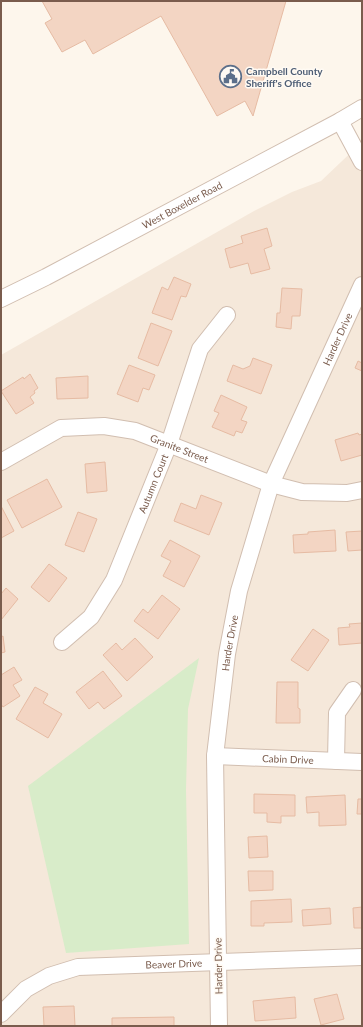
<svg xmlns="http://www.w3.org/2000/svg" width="363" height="1027" viewBox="0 0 363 1027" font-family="Lato,sans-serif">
<rect width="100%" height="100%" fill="#fdf6ec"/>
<!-- residential -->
<path fill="#f5e8da" d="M362 142V1026H1V355L254 211 292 192 321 181Z"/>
<!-- green -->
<path fill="#d8ecc9" d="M199 658 188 709 186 790 189 944 66 953 28 786Z"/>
<!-- building -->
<path fill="#f3d5c3" stroke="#e6bba3" d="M42 1H286L253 116 245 101 217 116 161 16 93 54 85 40 62 52 45 23 52 19Z
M267 228 272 246 264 249 270 269 251 274 248 263 230 268 225 249 243 243 241 236Z
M174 277 191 284 186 297 181 296 172 320 152 313 162 287 168 290Z
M282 288 302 289 300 316H292L291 329 276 327 277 313H280Z
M151 323 172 331 158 366 138 358Z
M253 358 272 365 261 394 227 381 233 365 243 369 250 366Z
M358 361 362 363V371L355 368Z
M129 365 155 375 149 390 143 388 138 402 117 394Z
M30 374 38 388 34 391 35 393 30 397 34 403 16 414 1 391 23 377 24 379Z
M88 376V398L57 399 56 378Z
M221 395 247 407 241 420 247 422 242 433 236 431 234 436 212 427 219 413 214 411Z
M358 433 359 435 362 434V455L341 461 335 440Z
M105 462 107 491 87 493 85 464Z
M47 479 62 507 22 528 7 500Z
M201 495 222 503 209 535 174 521 181 503 196 509Z
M1 506 14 531 1 538Z
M78 512 97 519 84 552 65 545Z
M335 530 336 551 294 553 293 535 308 534V532Z
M362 531V550L348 551 346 532Z
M170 540 200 556 184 587 163 576 171 561 161 556Z
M49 564 67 578 49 602 31 587Z
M6 588 18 599 1 620V594Z
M162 595 180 609 158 639 134 621 143 609 148 613Z
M362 623V643L339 645 338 628 350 627 349 624Z
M313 629 329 640 308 671 291 660Z
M3 636 5 652 1 653V637Z
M135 638 153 657 127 681 103 655 116 643 122 650Z
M14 667 22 680 13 685 20 696 3 707 1 704V675Z
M103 671 122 696 104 709 98 702 89 709 76 692Z
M277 682H298V708L300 709V723H276Z
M35 687 48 694 43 703 62 714 48 738 16 719Z
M254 794 295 795V816H281V823L267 822V813H254Z
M345 795 346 825 319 826V812L307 813 306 797Z
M358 799H362V814H357Z
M267 836 268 857 249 858 248 837Z
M248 871H273V890L249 891Z
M291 899 292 922 264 923V926H251V901Z
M362 907V928H354L353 908Z
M330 908 331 924 303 926 302 910Z
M337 994 344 1019 321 1025 314 999Z
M295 997 296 1018 255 1021 253 1001Z
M74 1006 75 1026H44L43 1007Z
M174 1017V1026H112V1018Z"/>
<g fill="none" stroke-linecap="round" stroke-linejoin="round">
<defs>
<g id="minor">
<path d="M340 121 362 162"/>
<path id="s1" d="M1 299 46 277 340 121 362 108"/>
<path id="s2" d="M1 462 61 428 104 426 135 431 271 484 302 492 347 493 362 490"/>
<path id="s3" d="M62 642 91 617 114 580 169 444 200 349 227 315"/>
<path id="s4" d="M215 756 362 762"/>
<path d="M336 761 337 713 353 690"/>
<path id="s5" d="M1 1014 26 989 49 976 78 967 362 957"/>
<path id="s6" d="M219 1026 215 756 227 654 239 591 271 484 362 285"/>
</g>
</defs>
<!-- minor casing -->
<use href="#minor" stroke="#d1beb0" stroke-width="18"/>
<!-- minor -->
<use href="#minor" stroke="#fff" stroke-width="16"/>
</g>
<!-- icons -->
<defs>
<symbol id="civic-ring" viewBox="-11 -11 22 22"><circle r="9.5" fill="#fffaf3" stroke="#5c6f8a" stroke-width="1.5"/><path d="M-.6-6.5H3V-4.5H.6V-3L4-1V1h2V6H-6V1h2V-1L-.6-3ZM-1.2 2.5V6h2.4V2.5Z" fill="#5c6f8a"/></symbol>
</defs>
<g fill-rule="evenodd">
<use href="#civic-ring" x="218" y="64" width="25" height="25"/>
</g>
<g text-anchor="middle" stroke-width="3" stroke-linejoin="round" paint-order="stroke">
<!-- service labels -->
<g font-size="10" font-weight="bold" fill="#4e5e75" stroke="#fffaf3" text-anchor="start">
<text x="246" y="75">Campbell County<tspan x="246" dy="12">Sheriff's Office</tspan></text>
</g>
<!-- street labels -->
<g font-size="10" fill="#7a5c4d" stroke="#fffaf3">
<text dy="4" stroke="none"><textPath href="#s1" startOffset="204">West Boxelder Road</textPath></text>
<text dy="4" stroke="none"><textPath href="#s6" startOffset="708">Harder Drive</textPath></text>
<text dy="4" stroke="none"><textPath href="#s2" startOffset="191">Granite Street</textPath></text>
<text dy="4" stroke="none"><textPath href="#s3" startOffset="186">Autumn Court</textPath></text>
<text dy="4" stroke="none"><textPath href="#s6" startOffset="384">Harder Drive</textPath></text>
<text dy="4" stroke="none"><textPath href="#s4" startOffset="73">Cabin Drive</textPath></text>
<text dy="4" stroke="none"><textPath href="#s5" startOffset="188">Beaver Drive</textPath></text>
<text transform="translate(218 966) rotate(-91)" y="4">Harder Drive</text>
</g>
</g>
<!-- border -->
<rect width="363" height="1027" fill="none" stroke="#7a5c4d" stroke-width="4"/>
</svg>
